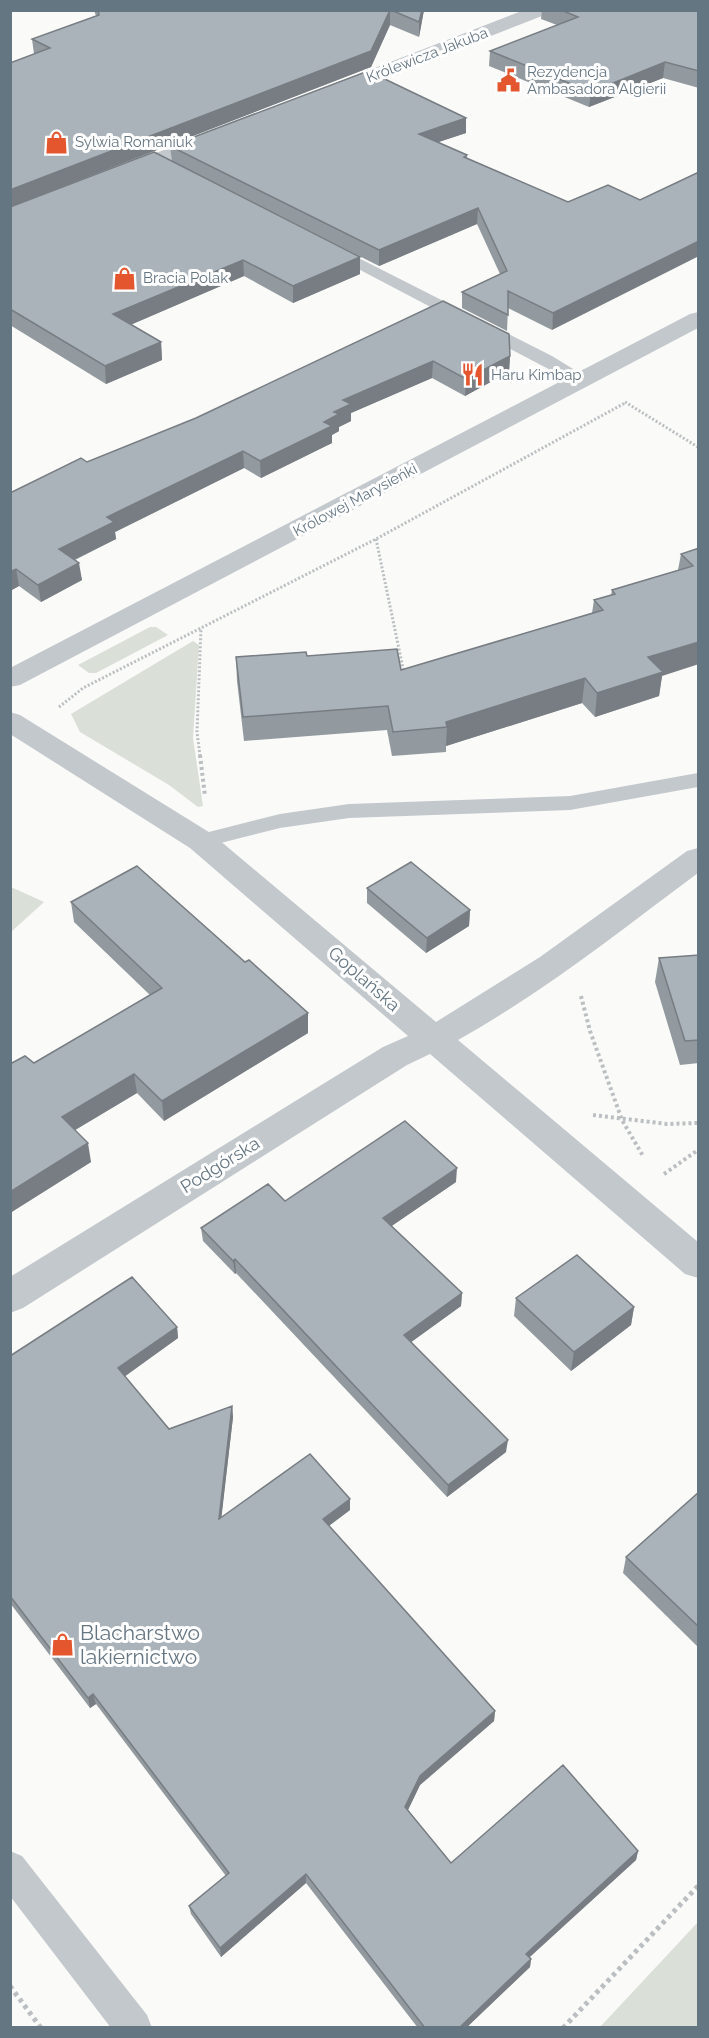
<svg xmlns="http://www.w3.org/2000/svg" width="709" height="2038" viewBox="0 0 709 2038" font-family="Raleway,sans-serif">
<rect width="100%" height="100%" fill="#fafaf8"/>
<!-- green -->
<path fill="#dadfd7" d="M150 627H156L168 635 96 673H89L78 665Z
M193 641 199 645 193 738 203 806 198 807 169 785 80 732 71 714Z
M11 887 44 902 11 932Z
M698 1922V2027H600Z"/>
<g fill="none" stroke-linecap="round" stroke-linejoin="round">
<!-- path-far2 -->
<path stroke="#bbbfc2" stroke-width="3" stroke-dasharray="2 2" stroke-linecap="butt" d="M625 402 698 447
M376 539 404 673
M59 707 83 688 376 539 625 403
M200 756 197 732 201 628"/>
<!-- path-far1 -->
<path stroke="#bbbfc2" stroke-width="4" stroke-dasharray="3 3" stroke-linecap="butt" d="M200 755 205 796
M581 996 590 1031 622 1120 643 1156
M593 1115 667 1124 698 1123
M664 1174 698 1150"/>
<!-- path -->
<path stroke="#bbbfc2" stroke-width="5" stroke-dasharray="4 4" stroke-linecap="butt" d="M10 1986 41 2028
M563 2028 698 1886"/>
<!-- service -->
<path fill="#c3c8cc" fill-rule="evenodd" d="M331 244 552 356 591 380 589 384H577L326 252 323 249 326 246Z
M698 773V787L570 810 349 818 280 828 201 848 193 846 190 841 193 836 280 814 349 804 570 796Z
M10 1851 22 1856 147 2015 152 2028H111L10 1896Z"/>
<!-- minor -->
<path fill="#c3c8cc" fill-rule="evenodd" d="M524 10H549L547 14 340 95H326L324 91 326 87Z
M212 132 219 134 222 138 219 142 127 177H113L110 173 113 169Z
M698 312V328L20 685 10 687V668L690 314Z
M10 712 20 715 212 834 436 1022 540 957 687 851 698 848V873C620 931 544 992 458 1040L698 1242V1278L685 1274 430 1054 407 1065 23 1308 10 1313V1277L383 1047 408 1036 190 848 10 734Z"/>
</g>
<!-- wall -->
<path fill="#929a9f" d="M94 10H424L419 37 390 25 371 67 10 207 34 54 32 39 96 16Z
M542 10H699V88L663 78 589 107 489 66 490 51 557 25 541 19Z
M466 118V133L438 142 467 155V158L568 202 552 330 508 308 507 331 462 308V292L500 274 477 224 379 266 276 214 360 274 293 303 244 276 130 325 161 342 162 360 106 384 10 325V207L172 161 170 146Z
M443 301 510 356 509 372 465 396 432 378 351 413V421L339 427V431L332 435V443L261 478 244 468 115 532 116 539 75 560 82 580 41 602 19 586 10 591V493L196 418Z
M699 548 662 676 659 696 595 717 582 703 446 746V752L392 756 387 730 244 741 237 681 236 657 307 656 401 670 592 613 594 600 611 595 612 590 678 570 681 554Z
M367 888 470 910 469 926 426 953 367 903Z
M71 902 308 1033 164 1121 137 1093 75 1130 91 1162 10 1213V1064L34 1063 150 995 74 922Z
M699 955V1063L680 1065 655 982 659 958Z
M456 1182 391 1226 462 1293 461 1306 411 1342 506 1452 447 1497 236 1273 235 1274 203 1241 201 1228 285 1201Z
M516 1298 634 1307 631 1325 571 1371 514 1316Z
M177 1327 178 1338 124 1376 169 1429 232 1406 233 1417 221 1518 350 1510 329 1526 495 1711 494 1721 420 1785 408 1810 451 1863 638 1851 636 1860 530 1957 531 1959 530 1967 466 2028H418L306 1883 221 1957 191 1914 189 1906 226 1876 96 1704 90 1708 10 1603V1356Z
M699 1492V1648L623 1573 626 1557Z"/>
<!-- shaded-wall -->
<path fill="#777d82" d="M390 10V25L371 67 10 207V190Z
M422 10H424L419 37V22Z
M665 62 663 78 589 107 591 92Z
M466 118V133L418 149 419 134Z
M478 208 477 224 379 266V250Z
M699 241V256L552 330 553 313Z
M360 257V274L293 303V286Z
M243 260 244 276 114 332 113 314Z
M161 342 162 360 106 384 105 366Z
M510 356 509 372 465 396 466 379Z
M433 361 432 378 351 413V421L339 427V431L332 435V443L261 478 260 461 324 422 334 412 343 400Z
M243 451 244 468 115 532 116 539 61 566 59 549 107 517Z
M79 563 82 580 41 602 38 585Z
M16 569 19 586 10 591V572Z
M699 642V664L662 676 659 696 595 717 597 693 648 657Z
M585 678 582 703 446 746 447 727 446 722Z
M470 910 469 926 426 953 427 938Z
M308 1013V1033L164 1121 162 1101Z
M134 1074 137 1093 65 1136 62 1117Z
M88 1143 91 1162 10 1213V1192Z
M457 1168 456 1182 383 1232V1218Z
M235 1259 236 1273 235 1274 233 1261Z
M462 1293 461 1306 403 1348 404 1335Z
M634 1307 631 1325 571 1371 574 1352Z
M177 1327 178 1338 120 1380 118 1368Z
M232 1406 233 1417 220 1530 219 1519Z
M508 1440 506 1452 447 1497 448 1485Z
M350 1499V1510L323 1530V1519Z
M93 1694 96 1704 90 1708 88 1698Z
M495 1711 494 1721 420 1785 405 1816V1807L420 1776Z
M638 1851 636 1860 524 1962 526 1954Z
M306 1874V1883L221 1957 220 1948Z
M531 1959 530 1967 466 2028H459Z"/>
<!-- building -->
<path fill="#aab3b9" stroke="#777d82" stroke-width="1.5" d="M98 10H390L371 51 10 190V63L50 48 32 39 99 15Z
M391 10H422L419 22Z
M561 10H699V71L665 62 591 92 490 51 578 17Z
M368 71 466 118 419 134 467 155 464 157 568 202 608 185 640 200 699 172V241L553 313 508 291V315L462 292 507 271 478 208 379 250 170 146Z
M154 152 360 257 293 286 243 260 113 314 161 342 105 366 10 309V207Z
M443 301 509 334 510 356 466 379 433 361 343 400 351 404 334 412 339 414 324 422 332 426 260 461 243 451 107 517 114 522 59 549 79 563 38 585 16 569 10 572V493L81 458 87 462 196 418Z
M699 548V642L648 657 663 672 597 693 585 678 446 722 447 727 393 732 388 706 243 717 236 657 306 652 307 656 397 649 401 670 603 610 594 600 615 594 612 590 693 566 681 554Z
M411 862 470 910 427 938 367 888Z
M137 866 245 962 249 960 308 1013 162 1101 134 1074 62 1117 88 1143 10 1192V1064L25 1056 34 1063 162 988 71 902Z
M699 955V1040L685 1041 659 958Z
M405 1121 457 1168 383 1218 462 1293 404 1335 508 1440 448 1485 235 1259 233 1261 201 1228 268 1184 285 1201Z
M577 1255 634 1307 574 1352 516 1298Z
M132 1277 177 1327 118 1368 169 1429 232 1406 219 1519 310 1454 350 1499 323 1519 495 1711 420 1776 405 1807 451 1863 563 1765 638 1851 526 1954 531 1959 459 2028H425L306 1874 220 1948 189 1906 229 1873 93 1694 88 1698 10 1596V1356Z
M699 1492V1627L626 1557Z"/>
<!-- icons -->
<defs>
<symbol id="civic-bare" viewBox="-9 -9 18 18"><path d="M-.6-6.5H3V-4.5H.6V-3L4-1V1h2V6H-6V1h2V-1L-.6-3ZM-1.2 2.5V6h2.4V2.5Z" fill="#e4572e" stroke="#fff" stroke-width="2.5" paint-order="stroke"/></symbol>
<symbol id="shop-bare" viewBox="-9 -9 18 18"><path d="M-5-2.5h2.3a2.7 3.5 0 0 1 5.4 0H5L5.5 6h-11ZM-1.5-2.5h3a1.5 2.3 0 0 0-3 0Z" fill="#e4572e" stroke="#fff" stroke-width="2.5" paint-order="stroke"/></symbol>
<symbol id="restaurant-bare" viewBox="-9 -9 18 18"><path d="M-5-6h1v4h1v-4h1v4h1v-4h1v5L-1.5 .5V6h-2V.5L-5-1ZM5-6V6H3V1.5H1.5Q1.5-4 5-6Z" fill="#e4572e" stroke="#fff" stroke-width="2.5" paint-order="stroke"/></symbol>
</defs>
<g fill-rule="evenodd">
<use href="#civic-bare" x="492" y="64" width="33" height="33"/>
<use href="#shop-bare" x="40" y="126" width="33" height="33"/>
<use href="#shop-bare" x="108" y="262" width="33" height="33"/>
<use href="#restaurant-bare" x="456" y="358" width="33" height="33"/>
<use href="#shop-bare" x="46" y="1628" width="33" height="33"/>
</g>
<g text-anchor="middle" stroke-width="6" stroke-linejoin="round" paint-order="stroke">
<!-- far-street labels -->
<g font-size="15" fill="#657683" stroke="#fff">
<text transform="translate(427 55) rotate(-21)" y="5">Królewicza Jakuba</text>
<text transform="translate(355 500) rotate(-28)" y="5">Królowej Marysieńki</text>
</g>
<!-- far-poi labels -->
<g font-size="15" fill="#657683" stroke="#fff" text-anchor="start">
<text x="527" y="77">Rezydencja<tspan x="527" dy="17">Ambasadora Algierii</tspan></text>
<text x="75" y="147">Sylwia Romaniuk</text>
<text x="143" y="283">Bracia Polak</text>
<text x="491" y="380">Haru Kimbap</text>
</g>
<!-- street labels -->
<g font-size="18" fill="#657683" stroke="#fff">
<text transform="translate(364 979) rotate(41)" y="6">Goplańska</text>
<text transform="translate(220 1165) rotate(-32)" y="6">Podgórska</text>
</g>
<!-- near-poi labels -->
<g font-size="21" fill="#657683" stroke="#fff" text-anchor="start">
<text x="80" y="1640">Blacharstwo<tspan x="80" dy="24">lakiernictwo</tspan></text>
</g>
</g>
<!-- border -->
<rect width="709" height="2038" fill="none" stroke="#657683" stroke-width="24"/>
</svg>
